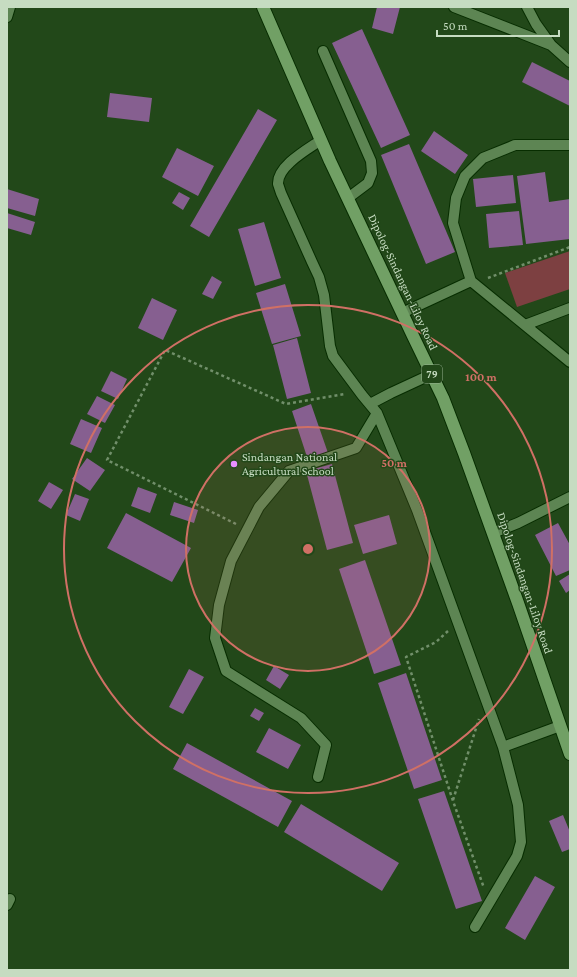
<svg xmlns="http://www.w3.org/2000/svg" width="577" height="977" viewBox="0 0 577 977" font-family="'Crimson Pro',serif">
<rect width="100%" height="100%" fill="#224819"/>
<!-- green -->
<path fill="#7d4041" d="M570 251V289L517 307 505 273Z"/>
<!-- building -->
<path fill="#865f90" d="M377 7H400L393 34 372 28Z
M362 29 410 135 381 148 332 43Z
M532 62 570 81V106L522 82Z
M110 93 152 98 149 122 107 117Z
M258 109 277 120 209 237 190 226Z
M434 131 468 155 455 174 421 151Z
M409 144 455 252 426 264 381 155Z
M177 148 214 166 198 196 162 177Z
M545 172 549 202 570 199V239L526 244 517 176Z
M513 175 516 203 476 207 473 179Z
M7 189 39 199 35 216 7 208Z
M179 192 190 198 183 210 172 203Z
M519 211 523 245 489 248 486 214Z
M7 213 35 222 31 235 7 228Z
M264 222 281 278 255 286 238 229Z
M212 276 222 282 213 299 202 294Z
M285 284 301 336 272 344 256 293Z
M152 298 177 310 163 340 138 328Z
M297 338 311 393 287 399 273 345Z
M111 371 127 379 118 399 101 391Z
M97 396 115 405 105 423 87 414Z
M311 404 328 453 308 460 292 411Z
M81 419 102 428 91 453 70 444Z
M87 458 105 470 90 491 72 479Z
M332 464 353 543 327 550 306 471Z
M49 482 63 490 51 509 38 501Z
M138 487 157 494 150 513 131 506Z
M75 494 89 499 80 521 66 515Z
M174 502 198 510 194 523 170 515Z
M126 513 191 548 172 582 107 548Z
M389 515 397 544 363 554 354 525Z
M558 523 570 545V570L556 576 535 535Z
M365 560 401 665 374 674 339 569Z
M570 574V590L566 593 559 581Z
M274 666 289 675 280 689 266 680Z
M189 669 204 677 183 714 169 707Z
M406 673 442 780 414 789 378 683Z
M255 708 264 713 259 721 250 716Z
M269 728 301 745 288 769 256 752Z
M187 743 292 801 278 827 173 769Z
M444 791 482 901 456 909 418 799Z
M301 804 399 863 382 891 284 832Z
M563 815 570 832V849L562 852 549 821Z
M535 876 555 887 525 940 505 928Z"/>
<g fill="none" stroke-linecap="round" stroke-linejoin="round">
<defs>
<path id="minor" d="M454 7 551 45
M527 7 536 24 551 45 570 62
M7 17 10 7
M323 51 371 161 372 173 368 183 348 198
M321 140C308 149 277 166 278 184 279 187 280 190 281 193L312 262 319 277 324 295 330 346 333 356 362 395 377 413 417 510 503 747 518 805 521 842 517 856 475 927
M570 145H515L483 158 465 176 456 198 453 223 471 281 570 362
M402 313 471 281
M525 325 570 308
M370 404 391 393 432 374
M493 533 518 523 570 497
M503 747 560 726
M318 777 326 745 301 718 226 671 215 638 219 605 231 561 259 507 289 471 356 448 377 413
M7 905 10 899"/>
<path id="highway" d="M263 7 330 161 413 336 443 398 464 453 518 603 570 754"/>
</defs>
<!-- minor casing -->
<use href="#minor" stroke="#072d00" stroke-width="12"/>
<!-- highway casing -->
<use href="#highway" stroke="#072d00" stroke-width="14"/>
<!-- path -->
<path stroke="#718f6a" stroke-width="2.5" stroke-dasharray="3 3" stroke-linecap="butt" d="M488 278 570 247
M236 524 107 460 165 350 286 404 345 394
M448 631 436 642 406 657 453 801 484 888
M453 800 479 719"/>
<!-- minor -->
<use href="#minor" stroke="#5d8553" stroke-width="10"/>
<!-- highway -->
<use href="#highway" stroke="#71a065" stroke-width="12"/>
</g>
<!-- distance rings -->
<circle cx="308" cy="549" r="122" fill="#d07065" fill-opacity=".12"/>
<g fill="none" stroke="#d07065" stroke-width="2">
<circle cx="308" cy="549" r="122"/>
<circle cx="308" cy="549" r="244"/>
</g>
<!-- markers -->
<circle fill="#e88eff" stroke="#224819" stroke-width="1.5" cx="234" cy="464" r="4"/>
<g text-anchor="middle" stroke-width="3" stroke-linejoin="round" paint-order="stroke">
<!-- shield labels -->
<rect fill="#224819" stroke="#95b08f" stroke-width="1" x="422" y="365" width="20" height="18" rx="3"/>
<g font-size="11" font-weight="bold" fill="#c6dcc1">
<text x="432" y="378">79</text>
</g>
<!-- street labels -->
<g font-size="12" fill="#c6dcc1" stroke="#224819">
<text transform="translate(403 282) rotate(65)" y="4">Dipolog-Sindangan-Liloy Road</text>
<text transform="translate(525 583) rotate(71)" y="4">Dipolog-Sindangan-Liloy Road</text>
</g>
<!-- poi labels -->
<g font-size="12" fill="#c6dcc1" stroke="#224819" text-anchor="start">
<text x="242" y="461">Sindangan National<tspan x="242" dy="14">Agricultural School</tspan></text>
</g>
</g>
<circle cx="308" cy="549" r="6" fill="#d07065" stroke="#224819" stroke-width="2"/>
<g font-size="12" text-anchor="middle" font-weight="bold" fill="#d07065" stroke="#224819" stroke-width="3" stroke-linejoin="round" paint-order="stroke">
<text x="481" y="381">100 m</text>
<text x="394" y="467">50 m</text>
</g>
<!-- border -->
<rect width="577" height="977" fill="none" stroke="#c6dcc1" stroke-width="16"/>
<!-- scale -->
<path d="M437 30v6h122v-6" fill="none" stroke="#c6dcc1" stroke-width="2"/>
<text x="443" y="30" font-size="12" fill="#c6dcc1" stroke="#224819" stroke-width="3" paint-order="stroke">50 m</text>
</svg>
